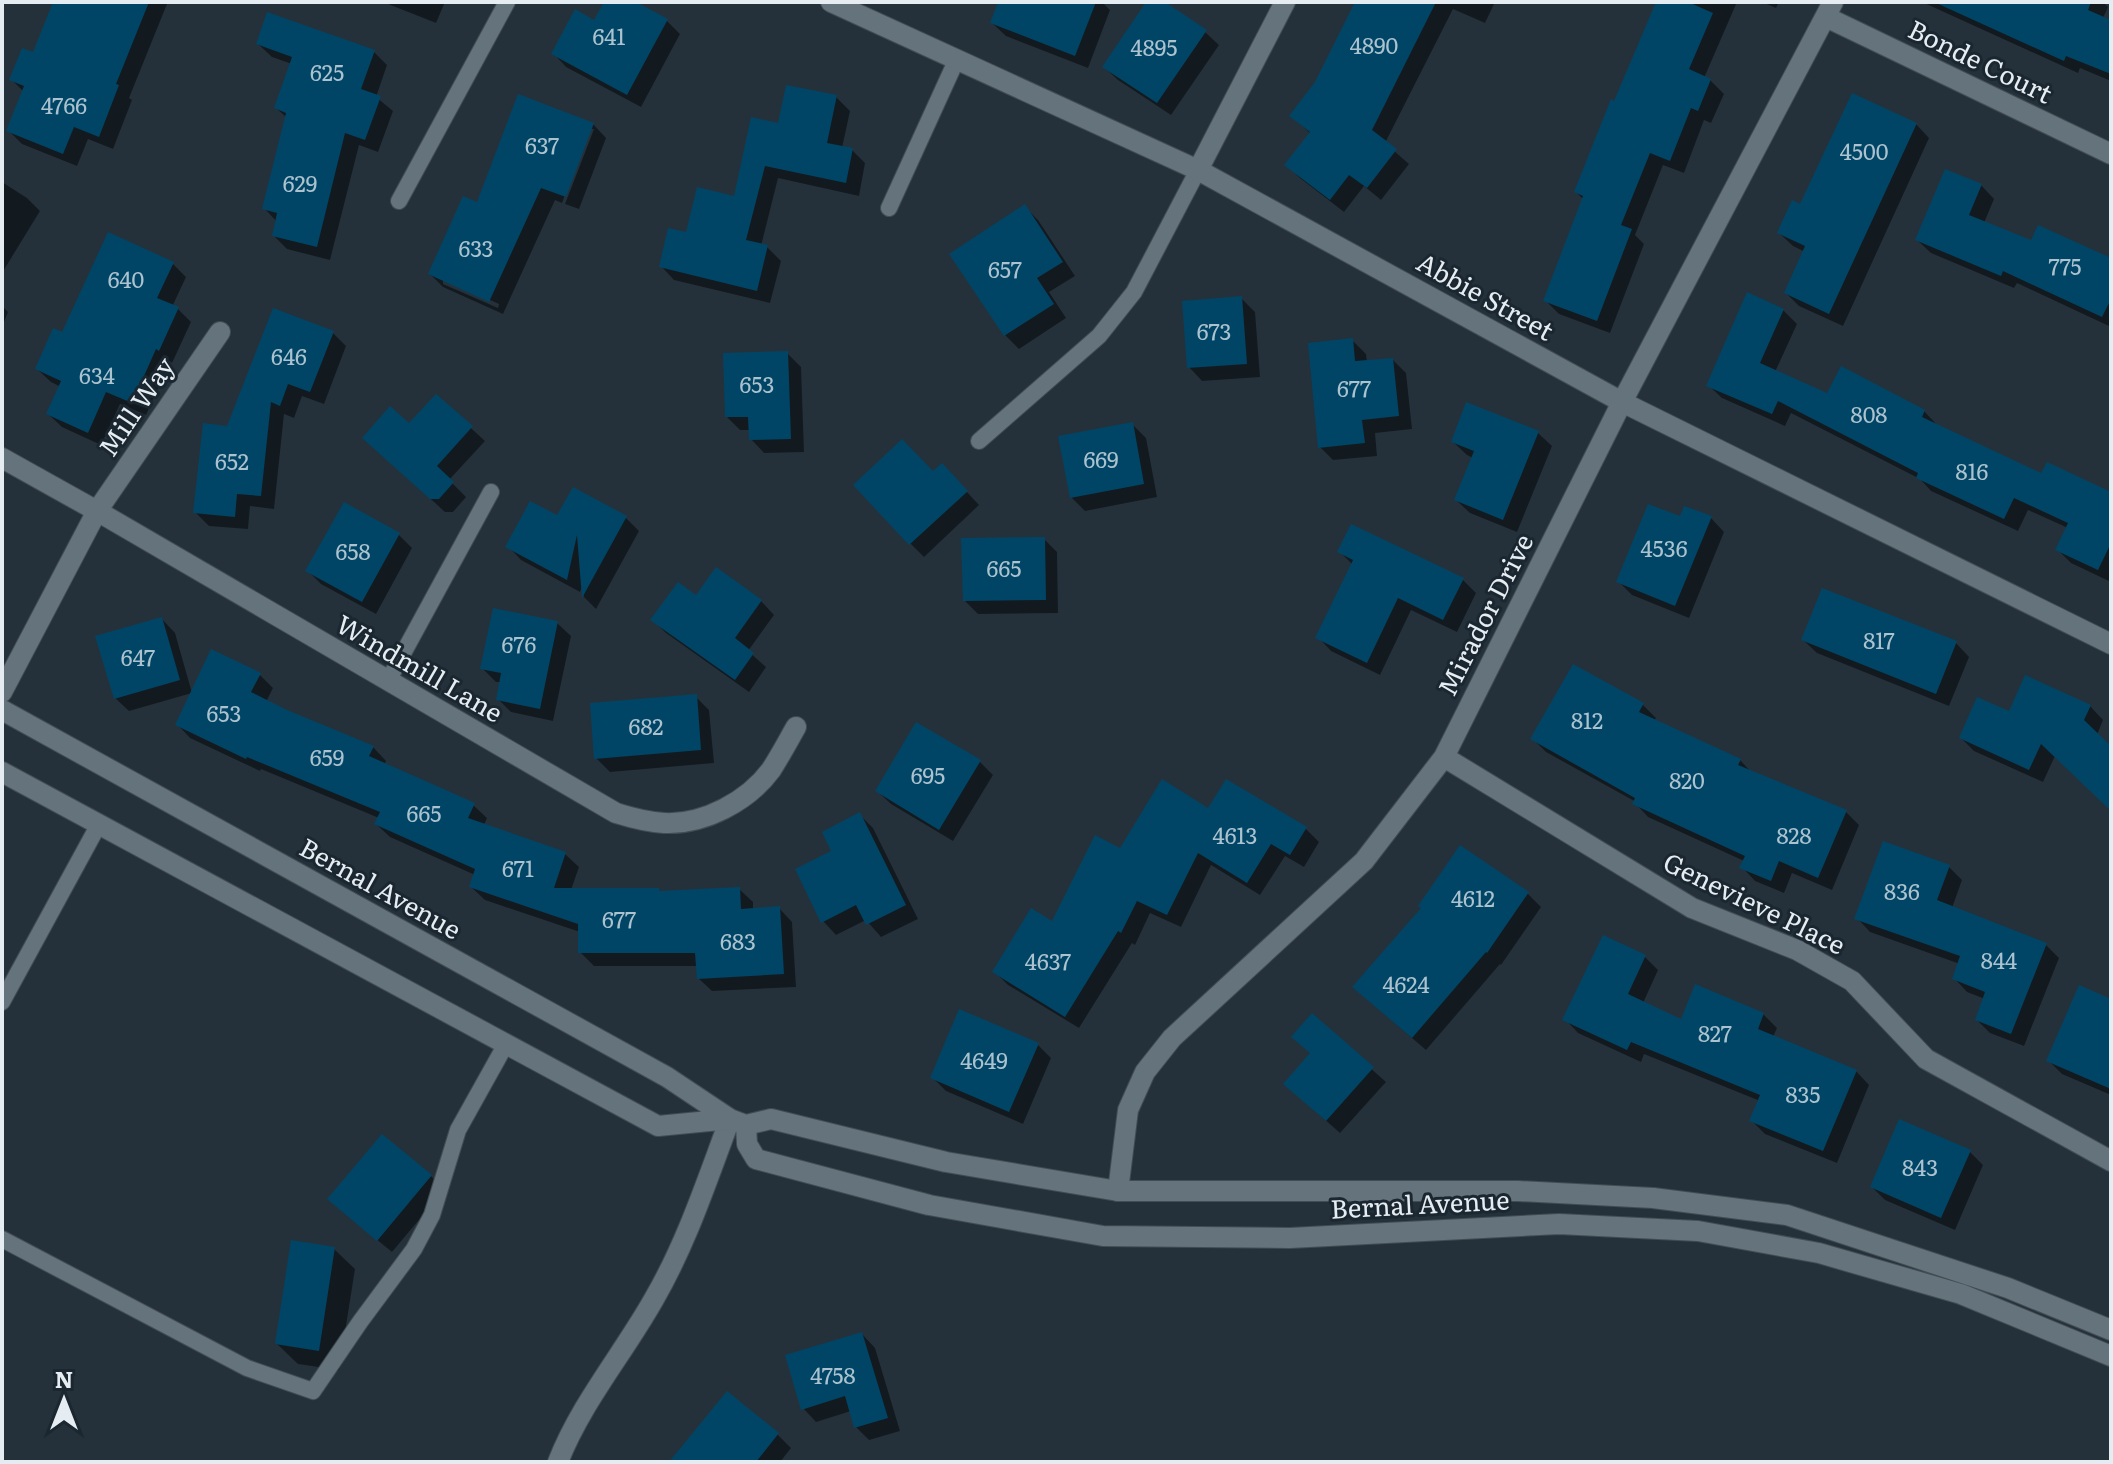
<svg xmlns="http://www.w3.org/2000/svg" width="2113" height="1464" viewBox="0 0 2113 1464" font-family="Literata,serif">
<rect width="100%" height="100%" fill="#25313a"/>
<!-- shadow -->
<path fill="#0007" fill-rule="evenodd" d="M56 2H165L167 4 129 98 132 100 113 149 88 139 77 166 22 144 9 131 24 92 12 80 34 54Z
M383 2H445L436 23Z
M606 2H632L667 21 680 34 641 107 566 67 553 53 595 23Z
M1000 2H1102L1110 10 1088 68 1006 36 992 23Z
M1148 2H1162L1205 32 1219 45 1171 115 1118 80 1104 67Z
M1358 2H1495L1485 23 1453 9 1385 143 1409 164 1381 200 1364 186 1344 212 1300 178 1287 165 1311 134 1292 116 1317 83Z
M1659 2H1737L1704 78 1710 80 1724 94 1711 123 1704 120 1684 173 1663 165 1635 235 1644 244 1610 333 1559 314 1545 300 1583 199 1576 192Z
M1762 2H1779L1776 8Z
M1922 2H2103L2108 7 2103 18 2111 22V81L2080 68 2078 73Z
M258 44 374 52 387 65 376 97 393 111 378 152 359 145 330 260 287 249 274 236 277 222 264 208 287 118 276 108 292 64 272 57Z
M836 97 850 111 842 148 852 150 865 163 859 196 778 178 761 246 767 247 781 261 770 303 674 280 661 266 688 234 736 199 779 125Z
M593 124 606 138 579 209 565 204 594 129H590L562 203 555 200 503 314 443 287 430 274 479 205ZM443 279 499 304 498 308 443 284Z
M1916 124 1929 138 1843 326 1799 306 1786 293 1805 252 1793 246 1779 233 1801 207Z
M2 182 27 198 40 211 2 273Z
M1981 185 1994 199 1984 223 2032 242 2111 261V327L2017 283 2014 288 1931 253 1917 240Z
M1025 207 1038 220 1075 276 1049 292 1066 318 1019 349 1005 335 952 254Z
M173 264 186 277 172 307 178 309 191 322 172 363 170 361 146 415 120 404 101 445 62 427 48 414 61 387 51 382 37 369 63 335Z
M1241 298 1255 312 1260 377 1202 381 1189 367Z
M2 306 8 312 2 327Z
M1783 310 1797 324 1775 372 1828 395 1924 411 1937 425 2042 476 2111 494V582L2071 563 2058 550 2068 528 2028 510 2018 531 1931 491 1920 479 1791 413 1785 426 1722 398 1708 385Z
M333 333 346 346 324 404 302 396 294 418 284 414 274 509 250 506 248 529 209 526 195 512 228 428Z
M1352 340 1366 354 1367 362 1393 360 1406 373 1412 429 1375 433 1377 456 1333 460 1320 447Z
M787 353 801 367 804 452 764 453 751 439 750 430H740L727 417Z
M436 396 485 441 449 480 466 497 453 512H445L378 451 410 426Z
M1132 424 1146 438 1157 497 1085 511 1071 497Z
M1538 433 1552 446 1517 532 1470 513 1456 500 1473 458 1467 455 1453 442Z
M933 474 955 479 979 505 924 557 910 543Z
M558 518H626L639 531 596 609 584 597 583 585 580 592 521 560 508 546Z
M1711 518 1724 532 1689 618 1632 595 1619 582 1681 519Z
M399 535 412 548 376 614 321 584 308 571Z
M1044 539 1057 552 1058 613 978 614 965 601Z
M1340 552 1462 579 1476 593 1457 632 1411 610 1380 675 1331 651 1318 637 1353 565Z
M697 598 761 601 774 615 748 651 766 667 749 692 666 633 653 620Z
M162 619 175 633 192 693 260 675 273 688 266 702 373 747 386 761 384 765 473 805 487 818 484 825 565 854 579 867 571 890H658L661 893 739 889 753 902V910L779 908 792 922 796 987 712 991 698 978V966H594L580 952V932L485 900 471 887 475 875 390 837 376 824 379 818 261 769 260 771 190 738 177 724 192 693 129 711 115 698Z
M557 623 571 636 553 721 511 712 498 699 501 682H496L482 668Z
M1803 640 1956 643 1969 657 1949 706 1817 653Z
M696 697 709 710 714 763 610 772 596 758Z
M1643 705 1656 718 1654 721 1740 760 1753 774 1846 812 1859 825 1832 890 1792 873 1784 893 1755 881 1742 867 1744 861 1648 817 1635 803 1636 802 1546 752 1533 739Z
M2090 706 2103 720 2097 735 2111 749V809L2055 756 2043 782 1974 751 1961 738 2010 714Z
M980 762 993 775 953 841 891 804 877 791Z
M1209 810 1306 829 1319 842 1304 867 1285 856 1260 895 1211 865 1181 927 1150 913 1135 945 1132 943 1079 1028 1008 985 994 971 1053 924 1121 850Z
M860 815 873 828 918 919 881 937 866 920 836 935 823 921 834 852Z
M1460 848 1528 894 1541 907 1501 965 1500 964 1426 1050 1368 1000Z
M1949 867 1962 880 1952 908 2045 944 2059 958 2024 1046 1990 1033 1977 1020 1985 999 1967 992 1954 978 1960 964 1870 932 1857 918Z
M1645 957 1658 970 1643 1003 1682 1022 1763 1014 1777 1028 1773 1037 1856 1071 1869 1085 1837 1163 1765 1134 1751 1120 1760 1101 1644 1054 1641 1062 1578 1033 1565 1019Z
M2111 1001V1095L2062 1074 2049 1061Z
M1312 1016 1386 1082 1340 1133 1299 1097 1312 1054Z
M1038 1045 1051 1058 1023 1124 946 1091 932 1077Z
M1969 1151 1983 1165 1955 1230 1885 1200 1872 1187Z
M431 1176 444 1190 392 1252 343 1212Z
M334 1249 355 1269 339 1370 298 1364 277 1344Z
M862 1334 875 1348 900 1431 869 1440 856 1427 851 1411 816 1422 803 1408Z
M728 1394 778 1435 791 1448 780 1462H683Z"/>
<!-- building -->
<path fill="#014566" d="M53 2H149L116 84 119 85 99 137 74 127 63 154 6 131 24 86 9 80 22 48 33 52Z
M604 2H636L668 19 627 95 551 54 575 9 594 20Z
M998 2H1096L1075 56 990 23Z
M1146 2H1165L1207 30 1157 103 1102 67Z
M1355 2H1436L1372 130 1397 149 1367 188 1349 175 1330 200 1284 165 1310 132 1289 116 1315 82Z
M1656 2H1688L1713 13 1689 69 1711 79 1698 111 1691 108 1670 161 1650 153 1621 225 1632 229 1597 321 1543 301 1583 196 1574 192 1611 99 1614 101Z
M1934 2H2091L2088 10 2111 20V74L2066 56 2064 61Z
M267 12 375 50 361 89 381 96 365 140 345 133 317 247 272 236 277 213 262 209 286 113 274 108 292 57 256 44Z
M786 85 837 95 827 143 853 148 846 183 765 166 746 240 768 245 757 291 659 267 668 228 686 232 697 187 734 196 751 117 778 123Z
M1852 93 1917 123 1829 314 1784 293 1805 246 1777 233 1792 200 1800 204Z
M518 94 594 123 566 197 541 188 489 302 428 274 463 196 477 202Z
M1945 169 1982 184 1969 215 2031 240 2038 225 2111 258V299L2102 317 2003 271 2001 276 1915 240Z
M1025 204 1063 262 1037 278 1054 304 1004 336 949 254Z
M108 232 174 262 157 298 179 307 159 351 156 349 132 403 106 392 88 433 46 414 61 381 35 369 53 328 62 332Z
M1747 292 1784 309 1760 363 1827 393 1841 366 1925 410 1922 417 2041 473 2047 462 2111 492V543L2098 570 2055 550 2068 523 2014 498 2004 519 1916 478 1918 473 1778 401 1772 414 1706 386Z
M1242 296 1247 364 1187 368 1182 301Z
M273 308 334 331 310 392 288 384 280 406 271 402 261 496 237 494 235 517 193 513 203 423 227 426Z
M1353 338 1355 361 1393 358 1399 416 1362 420 1365 443 1318 448 1308 343Z
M788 351 791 439 749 440 748 417H725L723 353Z
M436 394 473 426 437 466 454 482 439 499H430L362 438 390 406 409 423Z
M1466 402 1539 431 1503 520 1454 500 1474 451 1451 442Z
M1133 422 1144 484 1070 498 1058 436Z
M902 439 933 471 942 463 968 491 909 545 853 485Z
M573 487 627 516 582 598 577 535 567 580 505 547 530 501 557 515Z
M344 502 400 533 362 602 305 571Z
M1648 504 1680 516 1684 506 1712 516 1675 606 1616 582Z
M1351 524 1464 578 1443 620 1398 598 1367 663 1315 638 1353 560 1337 552Z
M1045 537 1046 600 963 601 961 538Z
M716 567 762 600 735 638 754 653 735 680 650 620 678 582 696 595Z
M1822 588 1957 641 1936 694 1801 640Z
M493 608 558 621 540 709 496 700 501 673 480 669Z
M162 617 180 680 114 699 95 636Z
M211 649 261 673 251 692 287 710 374 746 369 756 475 803 468 818 566 852 554 888H659V891L740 887 741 909 780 906 784 974 697 979 695 953H578V924L469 887 475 869 374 824 380 812 247 757 246 759 175 725Z
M1573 664 1644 703 1639 712 1741 759 1738 765 1847 810 1818 878 1779 861 1771 881 1739 868 1745 856 1632 804 1635 798 1530 739Z
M2025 675 2091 705 2084 720 2111 746V811L2041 744 2029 770 1959 738 1977 697 2009 711Z
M697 694 701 750 594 759 590 703Z
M916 722 981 760 939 830 875 791Z
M1162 779 1208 808 1226 779 1307 827 1290 855 1271 844 1247 883 1198 853 1167 915 1137 901 1121 933 1118 931 1065 1017 992 972 1031 908 1052 921 1095 835 1120 848Z
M860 812 906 905 866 925 856 905 821 923 795 869 831 851 822 832Z
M1883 841 1950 865 1937 900 2047 943 2011 1034 1975 1020 1985 992 1952 979 1960 956 1854 919Z
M1460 845 1529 892 1487 953 1486 952 1412 1038 1352 987 1421 908 1418 906Z
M1603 935 1646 955 1628 994 1681 1019 1695 984 1764 1013 1758 1029 1857 1070 1823 1151 1749 1121 1760 1095 1631 1042 1627 1050 1562 1020Z
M2079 985 2111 999V1089L2046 1061Z
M959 1009 1039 1043 1009 1112 930 1078Z
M1312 1013 1374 1067 1326 1121 1283 1084 1310 1053 1291 1037Z
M1899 1119 1971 1150 1941 1218 1870 1187Z
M382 1134 432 1175 377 1241 327 1199Z
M291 1240 335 1247 319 1351 275 1344Z
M862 1332 888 1418 854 1428 845 1396 801 1410 785 1355Z
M727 1391 779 1433 756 1462H669Z"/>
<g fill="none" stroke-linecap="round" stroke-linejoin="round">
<defs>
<path id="lane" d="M399 201 507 2
M889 208 956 61
M979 441 1099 336 1134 292 1198 170
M388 681 491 492
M2 1002 99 824
M2 1239 247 1368 313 1391 360 1322 414 1249 432 1215 458 1130 506 1044"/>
<path id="street" d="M831 2 1198 170 1622 402 2111 644
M1826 17 2111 154
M1198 170 1285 2
M2 458 97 511 616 813C632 818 647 822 664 823 704 825 748 801 771 770 780 756 788 741 796 727
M2 692 97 511 220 332
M1444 757 1692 908 1797 950 1852 981 1926 1059 2111 1161
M1118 1191 1128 1110 1145 1072 1172 1038 1364 861 1444 757 1622 402 1833 2
M558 1462C581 1403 623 1354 654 1299 687 1242 707 1180 730 1119"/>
<path id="secondary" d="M2 710 667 1077 730 1119 746 1125 771 1119 946 1162 1118 1191H1518L1653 1198 1787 1215 2008 1288 2111 1330
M2 772 658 1126 730 1119
M746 1125 747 1144 756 1159 929 1205 1103 1236 1290 1238 1559 1224 1698 1231 1819 1253 1961 1294 2111 1356"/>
</defs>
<!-- lane casing -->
<use href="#lane" stroke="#424c53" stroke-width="18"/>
<!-- street casing -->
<use href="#street" stroke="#424c53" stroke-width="22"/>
<!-- secondary casing -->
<use href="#secondary" stroke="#424c53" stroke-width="22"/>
<!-- lane -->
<use href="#lane" stroke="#65737c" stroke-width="16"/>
<!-- street -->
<use href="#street" stroke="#65737c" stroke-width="20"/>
<!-- secondary -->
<use href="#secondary" stroke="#65737c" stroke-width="20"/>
</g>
<g text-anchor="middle" stroke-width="6" stroke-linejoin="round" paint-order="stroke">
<!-- number labels -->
<g font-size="22" fill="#acc3cf">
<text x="609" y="45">641</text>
<text x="1374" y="54">4890</text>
<text x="1154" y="56">4895</text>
<text x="327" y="81">625</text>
<text x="64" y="114">4766</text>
<text x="542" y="154">637</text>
<text x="1864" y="160">4500</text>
<text x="300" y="192">629</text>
<text x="476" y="257">633</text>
<text x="2065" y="275">775</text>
<text x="1005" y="278">657</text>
<text x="126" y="288">640</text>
<text x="1214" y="340">673</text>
<text x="289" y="365">646</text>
<text x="97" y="384">634</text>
<text x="757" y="393">653</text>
<text x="1354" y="397">677</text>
<text x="1869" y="423">808</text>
<text x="1101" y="468">669</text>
<text x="232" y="470">652</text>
<text x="1972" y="480">816</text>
<text x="1664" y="557">4536</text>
<text x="353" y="560">658</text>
<text x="1004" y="577">665</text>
<text x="1879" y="649">817</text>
<text x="519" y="653">676</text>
<text x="138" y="666">647</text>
<text x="224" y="722">653</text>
<text x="1587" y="729">812</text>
<text x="646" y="735">682</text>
<text x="327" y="766">659</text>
<text x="928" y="784">695</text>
<text x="1687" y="789">820</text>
<text x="424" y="822">665</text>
<text x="1235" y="844">4613</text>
<text x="1794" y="844">828</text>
<text x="518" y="877">671</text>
<text x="1902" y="900">836</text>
<text x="1473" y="907">4612</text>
<text x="619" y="928">677</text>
<text x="738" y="950">683</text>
<text x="1999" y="969">844</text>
<text x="1048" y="970">4637</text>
<text x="1406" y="993">4624</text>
<text x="1715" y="1042">827</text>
<text x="984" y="1069">4649</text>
<text x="1803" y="1103">835</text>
<text x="1920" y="1176">843</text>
<text x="833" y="1384">4758</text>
</g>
<!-- street labels -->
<g font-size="26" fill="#e5edf2" stroke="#1b2730">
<text transform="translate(1980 62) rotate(26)" y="9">Bonde Court</text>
<text transform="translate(1485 297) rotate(29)" y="9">Abbie Street</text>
<text transform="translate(137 407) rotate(-56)" y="9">Mill Way</text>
<text transform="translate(1486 615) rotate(-63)" y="9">Mirador Drive</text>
<text transform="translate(419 669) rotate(30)" y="9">Windmill Lane</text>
<text transform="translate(380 889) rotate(29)" y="9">Bernal Avenue</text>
<text transform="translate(1754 904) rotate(26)" y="9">Genevieve Place</text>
<text transform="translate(1420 1205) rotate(-3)" y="9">Bernal Avenue</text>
</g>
</g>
<!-- border -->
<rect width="2113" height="1464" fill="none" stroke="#e5edf2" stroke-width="8"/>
<!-- north arrow -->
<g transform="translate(64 1400)" stroke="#1b2730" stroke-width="6" paint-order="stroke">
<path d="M0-6L14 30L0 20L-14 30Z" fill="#e5edf2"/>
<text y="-12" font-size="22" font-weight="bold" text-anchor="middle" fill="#e5edf2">N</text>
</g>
</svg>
